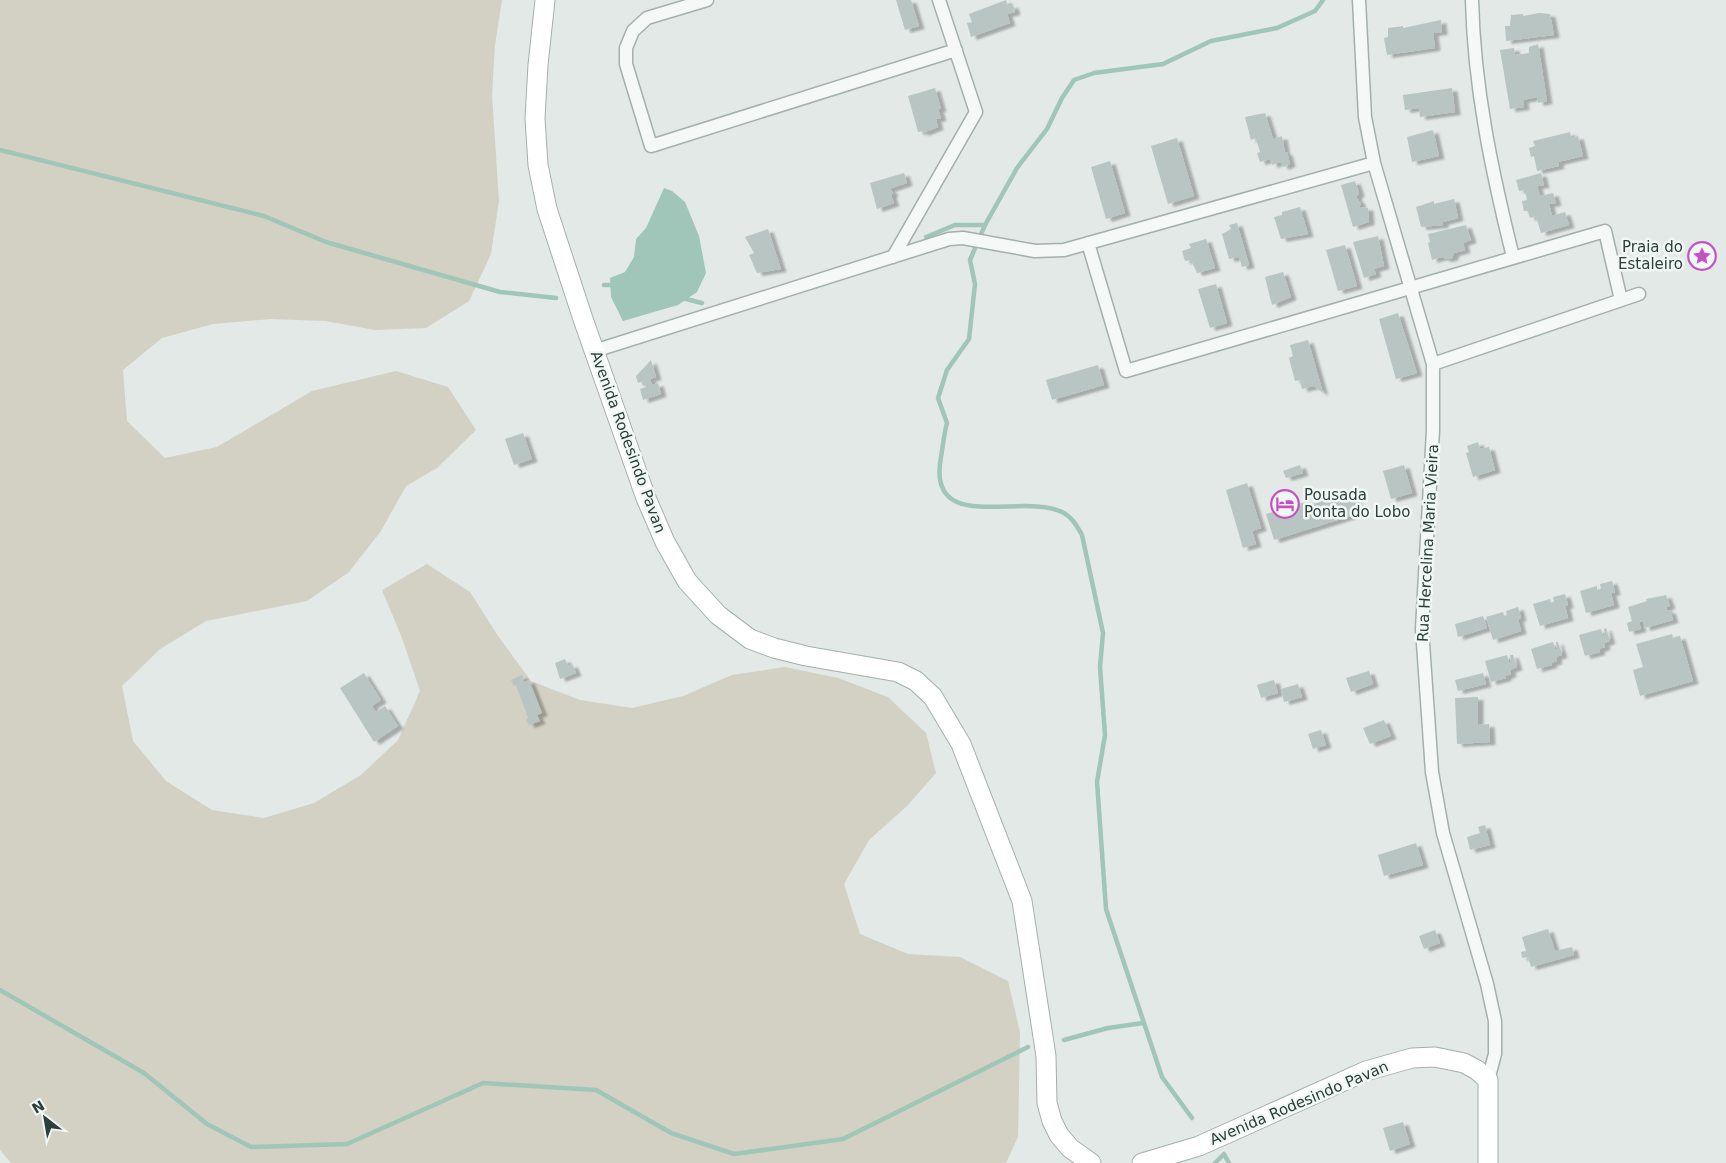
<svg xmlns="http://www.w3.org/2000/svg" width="1726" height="1163" viewBox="0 0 1726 1163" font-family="'DejaVu Sans',sans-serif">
<defs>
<filter id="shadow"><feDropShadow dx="5.5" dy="3" stdDeviation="1" flood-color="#0004"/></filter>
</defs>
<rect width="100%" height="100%" fill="#e2e9e7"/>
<!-- green -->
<path fill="#d2d1c3" d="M0 0H502L495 45 492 95 499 201 491 254 469 301 426 328 375 330 325 321 271 319 213 324 162 338 123 370 127 421 165 458 217 447 312 391 396 371 448 387 476 430 437 468 406 486 381 531 349 572 307 601 206 621 160 649 122 686 133 741 166 781 212 810 264 818 314 803 361 775 398 740 420 691 402 638 382 590 427 564 470 592 498 636 531 681 580 700 632 708 683 696 732 675 785 667 838 678 888 697 926 733 936 773 907 806 869 840 844 884 860 934 908 954 960 957 1008 981 1020 1032 1018 1137 1006 1163H11L0 1150Z"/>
<!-- water -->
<path fill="#9fc6b9" d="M664 188 672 191 685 202 699 236 706 273 697 292 678 305 623 321 611 297 610 278 625 272 634 257 636 239 646 228Z"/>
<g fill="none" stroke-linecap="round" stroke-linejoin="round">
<!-- stream -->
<path stroke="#9fc6b9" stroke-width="4.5" d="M0 150 264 216 326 242 500 292 556 298
M926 237 955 225H985
M604 285H615
M682 298 702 303
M0 990 144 1073 207 1124 251 1147 347 1144 483 1083 596 1090 671 1133 734 1154 843 1139 1028 1047
M1064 1040 1108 1028 1143 1023
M1192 1118 1162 1077 1106 909 1097 782 1105 735 1100 667 1103 633 1082 535C1077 526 1072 517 1062 512 1022 492 926 536 941 457 943 445 944 434 947 423L938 398 947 370 969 339 975 284 970 260 985 225 1017 168 1047 129 1062 98 1074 80 1094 73 1163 64 1211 41 1277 28 1315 11 1323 0
M1215 1163 1224 1154 1229 1163"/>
</g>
<!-- building -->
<path fill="#b9c5c3" filter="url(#shadow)" d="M896 0H911L919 26 905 30Z
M1006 0 1008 6 1013 5 1015 12 1007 14 1010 23 971 37 967 23 972 22 969 14Z
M1539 13 1550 14 1554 35 1506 41 1505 26H1510L1511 15 1523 14V16Z
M1441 20 1442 32 1433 33 1435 48 1387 55 1384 38 1388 37V28L1403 26V28Z
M1538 44 1547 101 1538 103 1537 97 1523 100 1524 107 1510 109 1500 50 1514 48 1515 55 1529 53V47Z
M935 88 941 109H938L941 118 936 119 938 127 923 133 922 131 918 132 908 96Z
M1452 88 1455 112 1420 117 1419 108 1405 110 1403 95Z
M1265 113 1273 139 1282 136 1285 153 1287 152 1290 164 1283 167 1281 162 1278 163 1277 160V163L1272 165 1270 159 1260 162 1257 153 1260 152 1256 138 1251 140 1245 117Z
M1433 130 1439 156 1412 162 1407 137Z
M1570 132 1571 138 1578 136 1583 156 1558 162 1559 166 1537 171 1534 156 1531 157 1529 148 1535 146 1533 141Z
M1177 138 1194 196 1168 204 1151 146Z
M1110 161 1125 213 1106 219 1091 167Z
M904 173 907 183 889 189 893 192 891 196 894 203 877 209 870 183Z
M1541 173 1544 185 1537 186 1540 196 1553 193 1556 203 1549 204 1552 216 1565 212 1569 225 1541 233 1536 216 1530 218 1528 211H1524L1522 201 1527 200 1525 190 1519 191 1516 180Z
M1355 181 1359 193 1356 197 1361 204 1359 207 1368 208 1369 222 1353 227 1341 185Z
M1454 199 1458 218 1443 222V225L1421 227 1416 207 1434 201V204Z
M1300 207 1308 234 1281 239 1274 217 1282 215V212Z
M1237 223 1249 265 1242 267 1239 257 1229 259 1222 234 1231 229 1229 225Z
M1466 225 1471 240 1463 243 1465 250 1454 253 1452 258 1446 259 1442 257 1432 260 1428 243 1430 242 1428 234Z
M768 229 781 269 757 273 749 255 754 253 745 237Z
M1378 236 1384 266 1374 269 1376 274 1364 278 1353 242Z
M1206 239 1215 268 1197 273 1191 260 1185 261 1182 251 1191 248 1189 244Z
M1345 245 1357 286 1338 291 1326 250Z
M1283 272 1291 297 1272 305 1265 277Z
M1216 284 1227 323 1210 328 1198 289Z
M1398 313 1417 373 1396 379 1379 319Z
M1308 340 1323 393 1314 386 1302 389 1300 380 1295 381 1289 358 1293 356 1290 345Z
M651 360 656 377 650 379 652 385 658 383 661 394 643 400 640 389 646 387 644 381 638 383 636 376Z
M1098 365 1104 385 1052 400 1046 380Z
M523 433 532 459 514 465 505 439Z
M1478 442 1480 449 1489 447 1495 470 1473 477 1466 453 1469 452 1467 446Z
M1300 465 1303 473 1286 478 1283 471Z
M1404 465 1412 493 1391 499 1383 471Z
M1247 483 1261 528 1252 531 1256 544 1243 548 1226 490Z
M1353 491 1360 513 1274 540 1266 514 1309 501 1310 505Z
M1612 581 1615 592 1611 593 1614 605 1586 613 1580 591 1597 586V590L1601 589 1600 584Z
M1565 594 1568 605 1565 606 1568 618 1540 626 1533 604 1550 599 1551 603 1554 602 1553 597Z
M1666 595 1670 606 1666 607 1667 611 1670 610 1673 620 1645 628 1643 621 1639 622 1641 629 1629 632 1627 623 1632 621 1628 607 1647 601 1646 599Z
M1518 607 1521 618 1518 619 1521 631 1493 640 1486 617 1503 612 1504 616 1507 615 1506 611Z
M1483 616 1487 628 1458 637 1455 624Z
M1606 628 1610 641 1604 643 1605 647 1599 649 1600 652 1585 656 1579 635 1601 629 1603 636 1605 635 1604 629Z
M1672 634 1673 638 1680 636 1693 681 1640 696 1633 670 1643 667 1636 644Z
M1553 642 1555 649H1557L1556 642H1558L1562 655 1556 657 1557 661 1551 663 1552 665 1537 669 1531 649Z
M1507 655 1509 662H1511L1510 655H1513L1517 667 1510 670 1511 674 1506 676V678L1491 682 1485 661Z
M565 659 568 666 572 664 576 673 560 679 555 663Z
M1369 671 1373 684 1351 692 1346 678Z
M364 673 381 700 372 706 376 712 385 706 398 726 374 742 340 688Z
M1483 673 1486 684 1458 691 1455 680Z
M522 675 524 682 529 680 542 713 537 715 540 721 529 725 526 719 528 718 516 685 514 686 511 680Z
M1274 680 1278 693 1261 698 1257 685Z
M1298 684 1302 697 1284 702 1281 689Z
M1478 697V725L1489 724 1490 742 1457 744 1455 698Z
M1384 720 1391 736 1370 744 1363 728Z
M1321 730 1326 745 1313 749 1308 734Z
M1485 825 1490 845 1470 850 1467 837 1480 833 1478 827Z
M1416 843 1423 865 1384 876 1378 855Z
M1548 929 1555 951 1572 947 1574 955 1531 967 1528 957 1522 958 1521 952 1526 951 1522 937Z
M1435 930 1440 943 1424 949 1419 936Z
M1403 1122 1410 1144 1390 1151 1383 1128Z"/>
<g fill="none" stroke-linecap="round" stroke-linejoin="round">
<defs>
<path id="street" d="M707 0 647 18 633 31 626 48V64L651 146 956 50
M1359 0 1365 117 1374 163 1433 364V430L1422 629 1432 772 1443 833 1487 984 1495 1021V1054L1488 1080
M1472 0C1474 88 1492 172 1513 257
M1088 243 1126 371 1605 231 1621 300
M893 257 976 112 939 0
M594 351 949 239 963 238 1035 251 1064 250 1374 163
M1433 364 1639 294"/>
<path id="secondary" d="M545 0 538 65 535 118 538 165 547 209 583 319 646 498 665 542 687 581 718 615 750 639 774 648 806 656 898 672 916 681 933 697 961 744 1022 901 1046 1056 1047 1103 1052 1121 1059 1135 1070 1148 1091 1163
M1142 1163 1199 1146 1366 1071 1412 1058 1435 1057 1464 1063 1477 1070 1488 1080V1163"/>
</defs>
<!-- street casing -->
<use href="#street" stroke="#a4b0ad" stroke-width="15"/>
<!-- secondary casing -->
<use href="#secondary" stroke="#a4b0ad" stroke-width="21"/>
<!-- street -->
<use href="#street" stroke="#f4f8f7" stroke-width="12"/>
<!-- secondary -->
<use href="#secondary" stroke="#fff" stroke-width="19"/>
</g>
<!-- icons -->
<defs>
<symbol id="sight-ring" viewBox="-11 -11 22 22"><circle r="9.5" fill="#f1f7f5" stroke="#c450c4" stroke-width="1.5"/><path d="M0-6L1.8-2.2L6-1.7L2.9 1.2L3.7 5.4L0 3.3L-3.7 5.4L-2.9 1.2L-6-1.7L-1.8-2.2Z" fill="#c450c4"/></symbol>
<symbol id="hotel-ring" viewBox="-11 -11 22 22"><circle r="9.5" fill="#f1f7f5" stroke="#c450c4" stroke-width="1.5"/><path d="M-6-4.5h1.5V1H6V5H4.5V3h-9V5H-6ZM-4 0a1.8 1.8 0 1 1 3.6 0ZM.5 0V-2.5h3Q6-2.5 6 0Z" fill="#c450c4"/></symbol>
</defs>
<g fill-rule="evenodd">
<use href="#sight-ring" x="1686" y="240" width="32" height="32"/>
<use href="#hotel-ring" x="1269" y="488" width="32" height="32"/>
</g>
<g text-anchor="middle" stroke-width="5" stroke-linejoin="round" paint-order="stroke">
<!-- poi labels -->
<g font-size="15" fill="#2b403b" stroke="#f1f7f5" text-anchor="end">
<text x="1683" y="252">Praia do<tspan x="1683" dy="17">Estaleiro</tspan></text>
<text x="1304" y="500" text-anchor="start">Pousada<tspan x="1304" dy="17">Ponta do Lobo</tspan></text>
</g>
<!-- street labels -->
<g font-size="15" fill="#2b403b" stroke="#f1f7f5">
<text transform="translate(628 442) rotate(70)" y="5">Avenida Rodesindo Pavan</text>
<text transform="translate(1428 543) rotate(-87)" y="5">Rua Hercelina Maria Vieira</text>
<text transform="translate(1299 1103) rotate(-23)" y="5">Avenida Rodesindo Pavan</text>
</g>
</g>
<!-- north arrow -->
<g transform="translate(45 1118) rotate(329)" stroke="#f1f7f5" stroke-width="4" paint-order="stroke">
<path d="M0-4L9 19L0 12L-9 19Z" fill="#2b403b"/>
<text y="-8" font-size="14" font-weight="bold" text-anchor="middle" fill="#2b403b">N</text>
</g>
</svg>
